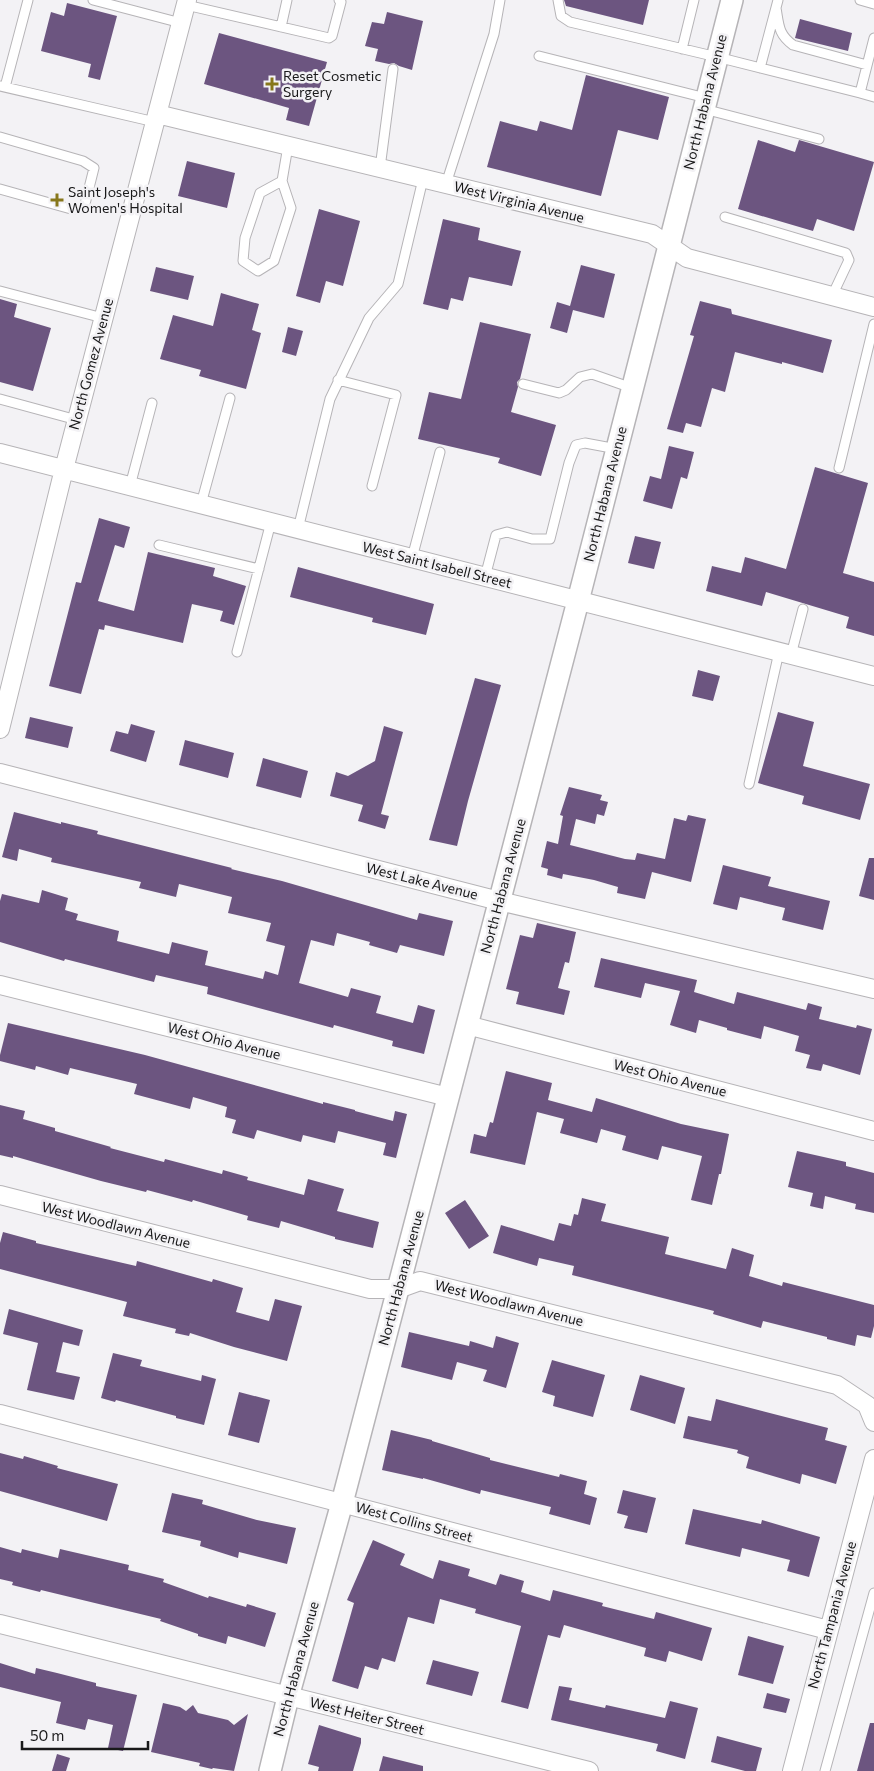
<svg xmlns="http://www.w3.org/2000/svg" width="874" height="1771" viewBox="0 0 874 1771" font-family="Commissioner,sans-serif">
<rect width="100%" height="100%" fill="#f3f2f5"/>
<!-- building -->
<path fill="#6c5580" d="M564 0H649L643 25 566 6Z
M67 3 117 16 100 80 88 77 91 64 41 51 51 12 64 16Z
M387 12 423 21 412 70 399 66 394 63 389 64 375 61 378 49 365 46 372 22 384 24Z
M800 19 852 33 848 51 795 38Z
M219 33 327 62 309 126 286 120 289 108 204 84Z
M586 75 669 97 658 140 618 130 601 196 487 167 500 121 537 131 540 121 572 130Z
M758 140 795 152 799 140 874 162 854 231 817 219 813 231 738 209Z
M187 161 235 173 227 208 178 196Z
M319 209 360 221 343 286 326 281 320 303 296 296Z
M443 219 480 228 478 240 521 251 512 286 469 277 463 301 451 298 448 310 423 304Z
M581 265 615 274 604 318 573 310 567 333 550 328 557 302 570 306Z
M156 267 194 276 188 300 150 291Z
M221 293 259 304 252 330 261 333 246 389 199 376 201 370 160 359 173 315 213 326Z
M0 299 17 304 14 317 51 328 33 391 0 382Z
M700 301 731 309 732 314 832 340 823 373 782 362V364L735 352 725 392 712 388 701 427 686 423 683 433 667 429 694 336 690 335Z
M480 322 531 334 520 379 517 382 518 387 511 412 556 425 541 476 498 463 500 458 418 439 429 392 461 399Z
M288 327 303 331 296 356 282 352Z
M669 446 694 452 687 479 681 477 672 509 643 501 650 476 661 479Z
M815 467 868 483 843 573 874 582V636L846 628 849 617 766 592 762 606 706 591 712 566 741 573 745 557 786 569Z
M99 518 130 527 124 548 115 545 98 601 134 611 148 552 215 568 213 576 246 586 234 625 220 621 223 611 192 604 183 643 105 625 104 630 99 629 81 694 49 686 76 582 81 583Z
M635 536 661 542 654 569 628 563Z
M298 567 434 604 426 635 372 622 373 618 290 597Z
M698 670 720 676 713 701 692 696Z
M475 678 501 685 468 801 457 846 429 840Z
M778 712 814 722 803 766 870 784 860 820 802 804 804 796 758 783Z
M30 717 73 727 68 748 25 738Z
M131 724 155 731 146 762 110 751 116 731 128 734Z
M384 726 403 732 381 814 389 816 385 829 358 821 363 805 330 796 336 772 348 776 375 761Z
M185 740 234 753 228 778 179 765Z
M263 758 308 771 301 798 256 786Z
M569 787 602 795 600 800 608 802 604 816 597 814 595 824 576 819 570 845 625 859 635 860 637 853 665 859 674 818 686 821 688 815 706 819 691 882 652 872 645 899 617 893 618 887 594 880 563 874 562 879 547 875 548 869 541 867 547 841 558 844 563 816 560 815Z
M14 812 61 824V822L98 831 97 834 232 868 231 869 282 881 417 920 419 913 453 921 444 956 400 945 397 953 369 945 370 942 337 933 334 946 311 940 299 983 348 997 351 988 381 996 376 1013 413 1023 418 1005 435 1010 424 1054 392 1046 393 1041 334 1025 333 1028 207 994 208 987 156 975 154 982 65 959 64 961 0 942V901L2 894 39 903 42 890 68 898 65 910 78 914 76 920 119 931 117 941 169 954 172 942 208 951 205 965 263 979 265 971 278 975 285 946 266 941 271 923 228 913 232 897 179 884 176 897 139 888 141 882 51 862 52 858 19 849 17 861 2 857Z
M869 858H874V900L859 896Z
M723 865 771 877 768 886 830 901 823 930 782 920 785 908 740 897 737 910 713 904Z
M537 923 576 932 569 963 565 962 558 988 570 991 564 1015 516 1004 519 992 506 989 520 935 533 938Z
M601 958 697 980 694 992 734 1004 737 992 806 1010 808 1003 822 1007 819 1019 856 1028 857 1025 872 1029 860 1075 823 1064 821 1071 806 1068 810 1055 795 1051 799 1036 764 1026 761 1039 727 1030V1028L699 1020 696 1033 670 1025 680 991 645 983 641 998 594 987Z
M8 1023 145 1055 323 1104V1102L355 1110V1111L393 1121 395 1111 407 1114 396 1158 383 1155 386 1143 338 1131 335 1143 303 1135 301 1142 257 1130 254 1139 232 1133 236 1120 225 1117 227 1107 193 1097 190 1109 134 1094 137 1084 70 1068 68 1075 36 1066 35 1070 0 1061V1055Z
M506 1071 552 1083 548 1100 592 1112 596 1098 681 1124 729 1134 721 1174H719L712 1205 691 1200 702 1156 662 1146 658 1160 622 1150 626 1136 601 1129 597 1143 560 1133 564 1119 537 1112 525 1165 470 1153 474 1134 486 1137 490 1122 493 1123Z
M0 1105 25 1111 23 1119 55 1128V1131L111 1147 110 1148 164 1162 165 1159 222 1174 223 1170 248 1177 247 1180 304 1195 308 1179 344 1189 337 1211 379 1222 373 1248 335 1239V1237L281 1221 279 1228 247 1220 248 1216 193 1200 192 1202 147 1190 146 1192 101 1181 13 1156V1158L0 1155Z
M797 1151 846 1162V1166L874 1173V1213L855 1209 856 1204 825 1196 823 1209 810 1206 813 1193 788 1187Z
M582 1198 606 1204 601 1221 669 1237 665 1254 726 1269 732 1248 754 1255 749 1276 782 1286 783 1282 874 1305V1326L871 1338 857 1335 855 1346 827 1339V1337L763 1321 761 1328 713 1314 714 1311 572 1275 574 1266 539 1258 537 1266 493 1253 501 1225 554 1241 559 1223 571 1226 574 1214 578 1215Z
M465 1200 489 1236 469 1249 445 1213Z
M3 1232 36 1241V1243L136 1266 137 1261 212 1282 213 1279 243 1288 236 1312 269 1321 275 1299 302 1306 287 1361 234 1347 190 1333 189 1336 175 1333 176 1329 123 1316 127 1302 0 1269V1243Z
M9 1309 83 1330 79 1346 63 1342 56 1372 80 1377 74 1400 27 1390 38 1343 3 1334Z
M409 1332 469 1346 470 1341 493 1348 496 1336 519 1343 506 1388 483 1381 487 1370 457 1362 452 1380 401 1367Z
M113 1353 142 1360 140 1366 201 1381 202 1375 216 1379 204 1425 176 1418V1416L116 1400 115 1402 101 1398Z
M552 1360 605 1375 593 1417 553 1406 555 1396 542 1392Z
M640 1375 685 1388 675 1424 630 1410Z
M239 1392 270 1400 259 1443 228 1435Z
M716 1399 828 1428 825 1440 847 1446 836 1484 802 1474 800 1484 746 1468 749 1457 737 1453 738 1450 683 1438 688 1416 711 1421Z
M391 1430 432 1440V1441L490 1458V1460L559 1477 560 1474 587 1481 584 1494 597 1498 590 1525 549 1514 551 1507 481 1490 480 1494 423 1478V1479L382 1470Z
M0 1453 23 1459 24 1456 58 1466 57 1468 118 1484 107 1521 0 1491Z
M623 1490 656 1498 647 1533 624 1528 628 1516 617 1513Z
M172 1493 203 1500 202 1504 257 1520 296 1528 287 1564 239 1552 238 1558 200 1546 201 1541 162 1532Z
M693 1509 761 1524 762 1520 820 1537 809 1577 787 1571 790 1560 742 1548 740 1557 685 1544Z
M373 1540 405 1554 400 1565 433 1579 439 1560 470 1569 468 1576 496 1585 500 1574 524 1581 521 1592 550 1601 553 1590 603 1603 602 1606 654 1619 656 1612 712 1628 702 1661 669 1651 666 1662 644 1656 646 1648 564 1625 560 1638 548 1635 528 1709 501 1702 521 1626 475 1613 476 1609 440 1599 434 1624 408 1617 395 1662 382 1658 378 1670 365 1666 358 1689 332 1681 354 1603 347 1600Z
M0 1547 21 1553 22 1549 58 1558 60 1549 129 1565 128 1570 164 1579 163 1582 208 1598 209 1596 246 1607 247 1604 276 1613 265 1647 228 1636 226 1644 198 1636V1634L160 1621 161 1619 41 1590 40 1592 12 1585 13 1582 0 1579Z
M748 1636 784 1646 773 1684 738 1675Z
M433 1660 479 1672 472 1696 426 1684Z
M0 1663 35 1674 36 1668 57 1673 96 1683V1686L137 1695 123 1751 108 1748 113 1725 88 1719 85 1730 56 1723 61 1702 0 1687Z
M559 1686 572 1688 569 1700 605 1708 606 1705 665 1718 670 1701 698 1708 685 1759 656 1751 658 1744 551 1720Z
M767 1693 790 1699 786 1713 763 1708Z
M163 1703 180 1707 186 1711 193 1705 198 1713 228 1720 234 1725 248 1714 234 1771 213 1768 212 1769 199 1766 200 1763 151 1752Z
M870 1723H874V1771H857Z
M319 1725 361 1738V1743L353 1771H318L319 1767 308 1764Z
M717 1736 762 1748 756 1771H745L711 1762Z
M57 1754 70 1758 66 1771H52Z
M383 1756 423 1766V1771H379Z"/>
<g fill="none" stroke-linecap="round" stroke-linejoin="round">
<defs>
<path id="service" d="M93 0 181 23
M558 0 561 16 570 22 717 57 860 93 874 38
M860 0 874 4
M186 5 329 38 332 36 341 2 339 0
M776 8C779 25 778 34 793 45L867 65
M281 27 287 0
M682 49 694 0
M539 56 706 98
M760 68 778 0
M0 86 155 122
M5 87 28 0
M860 93 874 97
M704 109 819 139
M0 137 83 161 94 168 84 208 71 209 0 189
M380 168 393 69
M282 181 260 193 245 238 243 261 258 271 274 261 291 208 282 181 288 146
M446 184 494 34 500 0
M725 217 846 253 849 260 832 296
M0 291 103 318
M338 380 396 395 372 486
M523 384 559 393 566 390 580 377 592 374 632 388
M0 399 77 420
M839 468 874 324
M130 486 152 403
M201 504 230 398
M298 529 330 399 369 318 398 284 423 179
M159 545 259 569
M412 558 440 452
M485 577 496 535 507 532 532 539H550L569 463 576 445 585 443 617 449
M237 652 271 522
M791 655 803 609
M749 784 779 652
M825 1771 874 1593"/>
<path id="minor" d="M157 114 652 234 687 258 874 307
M0 453 874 676
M0 729 64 469 187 0
M0 773 499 901 874 989
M0 985 448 1097
M467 1025 874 1131
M0 1195 370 1289H398L420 1281 837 1385 867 1405 874 1422
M0 1414 828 1630
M0 1624 589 1771
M792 1771 874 1459"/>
<path id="tertiary" d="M270 1771 288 1697 342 1503 578 601 732 0"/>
</defs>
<!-- service casing -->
<use href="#service" stroke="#b6b4b7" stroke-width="11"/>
<!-- minor casing -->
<use href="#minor" stroke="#b6b4b7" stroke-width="20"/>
<!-- tertiary casing -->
<use href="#tertiary" stroke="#b6b4b7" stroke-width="24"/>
<!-- service -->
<use href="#service" stroke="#fff" stroke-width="9"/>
<!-- minor -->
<use href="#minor" stroke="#fff" stroke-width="18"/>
<!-- tertiary -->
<use href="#tertiary" stroke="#fff" stroke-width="21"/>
</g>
<!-- markers -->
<g fill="#87771b" stroke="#f3f2f5" stroke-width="2">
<path d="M269.5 76.5h5v5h5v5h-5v5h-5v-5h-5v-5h5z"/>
<path d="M54.5 192.5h5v5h5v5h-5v5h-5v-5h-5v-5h5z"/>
</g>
<g text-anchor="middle" stroke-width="5" stroke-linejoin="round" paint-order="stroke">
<!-- poi labels -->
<g font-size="14" fill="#19191a" stroke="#f3f2f5" text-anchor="start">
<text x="283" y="81">Reset Cosmetic<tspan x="283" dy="16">Surgery</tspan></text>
<text x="68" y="197">Saint Joseph's<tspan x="68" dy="16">Women's Hospital</tspan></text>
</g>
<!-- street labels -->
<g font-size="14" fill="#19191a" stroke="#f3f2f5">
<text transform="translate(705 102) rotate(-76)" y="5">North Habana Avenue</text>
<text transform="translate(519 202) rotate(14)" y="5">West Virginia Avenue</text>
<text transform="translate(91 364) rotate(-75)" y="5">North Gomez Avenue</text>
<text transform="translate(605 494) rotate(-76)" y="5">North Habana Avenue</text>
<text transform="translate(437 565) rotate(14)" y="5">West Saint Isabell Street</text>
<text transform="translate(422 881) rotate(14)" y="5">West Lake Avenue</text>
<text transform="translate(503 886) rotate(-75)" y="5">North Habana Avenue</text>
<text transform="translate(224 1041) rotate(14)" y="5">West Ohio Avenue</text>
<text transform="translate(670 1078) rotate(14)" y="5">West Ohio Avenue</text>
<text transform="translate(116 1225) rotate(14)" y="5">West Woodlawn Avenue</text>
<text transform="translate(401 1278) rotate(-75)" y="5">North Habana Avenue</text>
<text transform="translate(509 1303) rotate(14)" y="5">West Woodlawn Avenue</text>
<text transform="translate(414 1522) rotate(15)" y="5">West Collins Street</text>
<text transform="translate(832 1615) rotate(-75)" y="5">North Tampania Avenue</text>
<text transform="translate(296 1669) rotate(-75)" y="5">North Habana Avenue</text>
<text transform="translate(367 1716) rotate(14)" y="5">West Heiter Street</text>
</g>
</g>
<!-- scale -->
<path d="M22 1741v8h126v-8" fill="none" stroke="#19191a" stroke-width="2.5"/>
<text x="30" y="1741" font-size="15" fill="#19191a" stroke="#f3f2f5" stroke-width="4" paint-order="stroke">50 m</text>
</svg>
